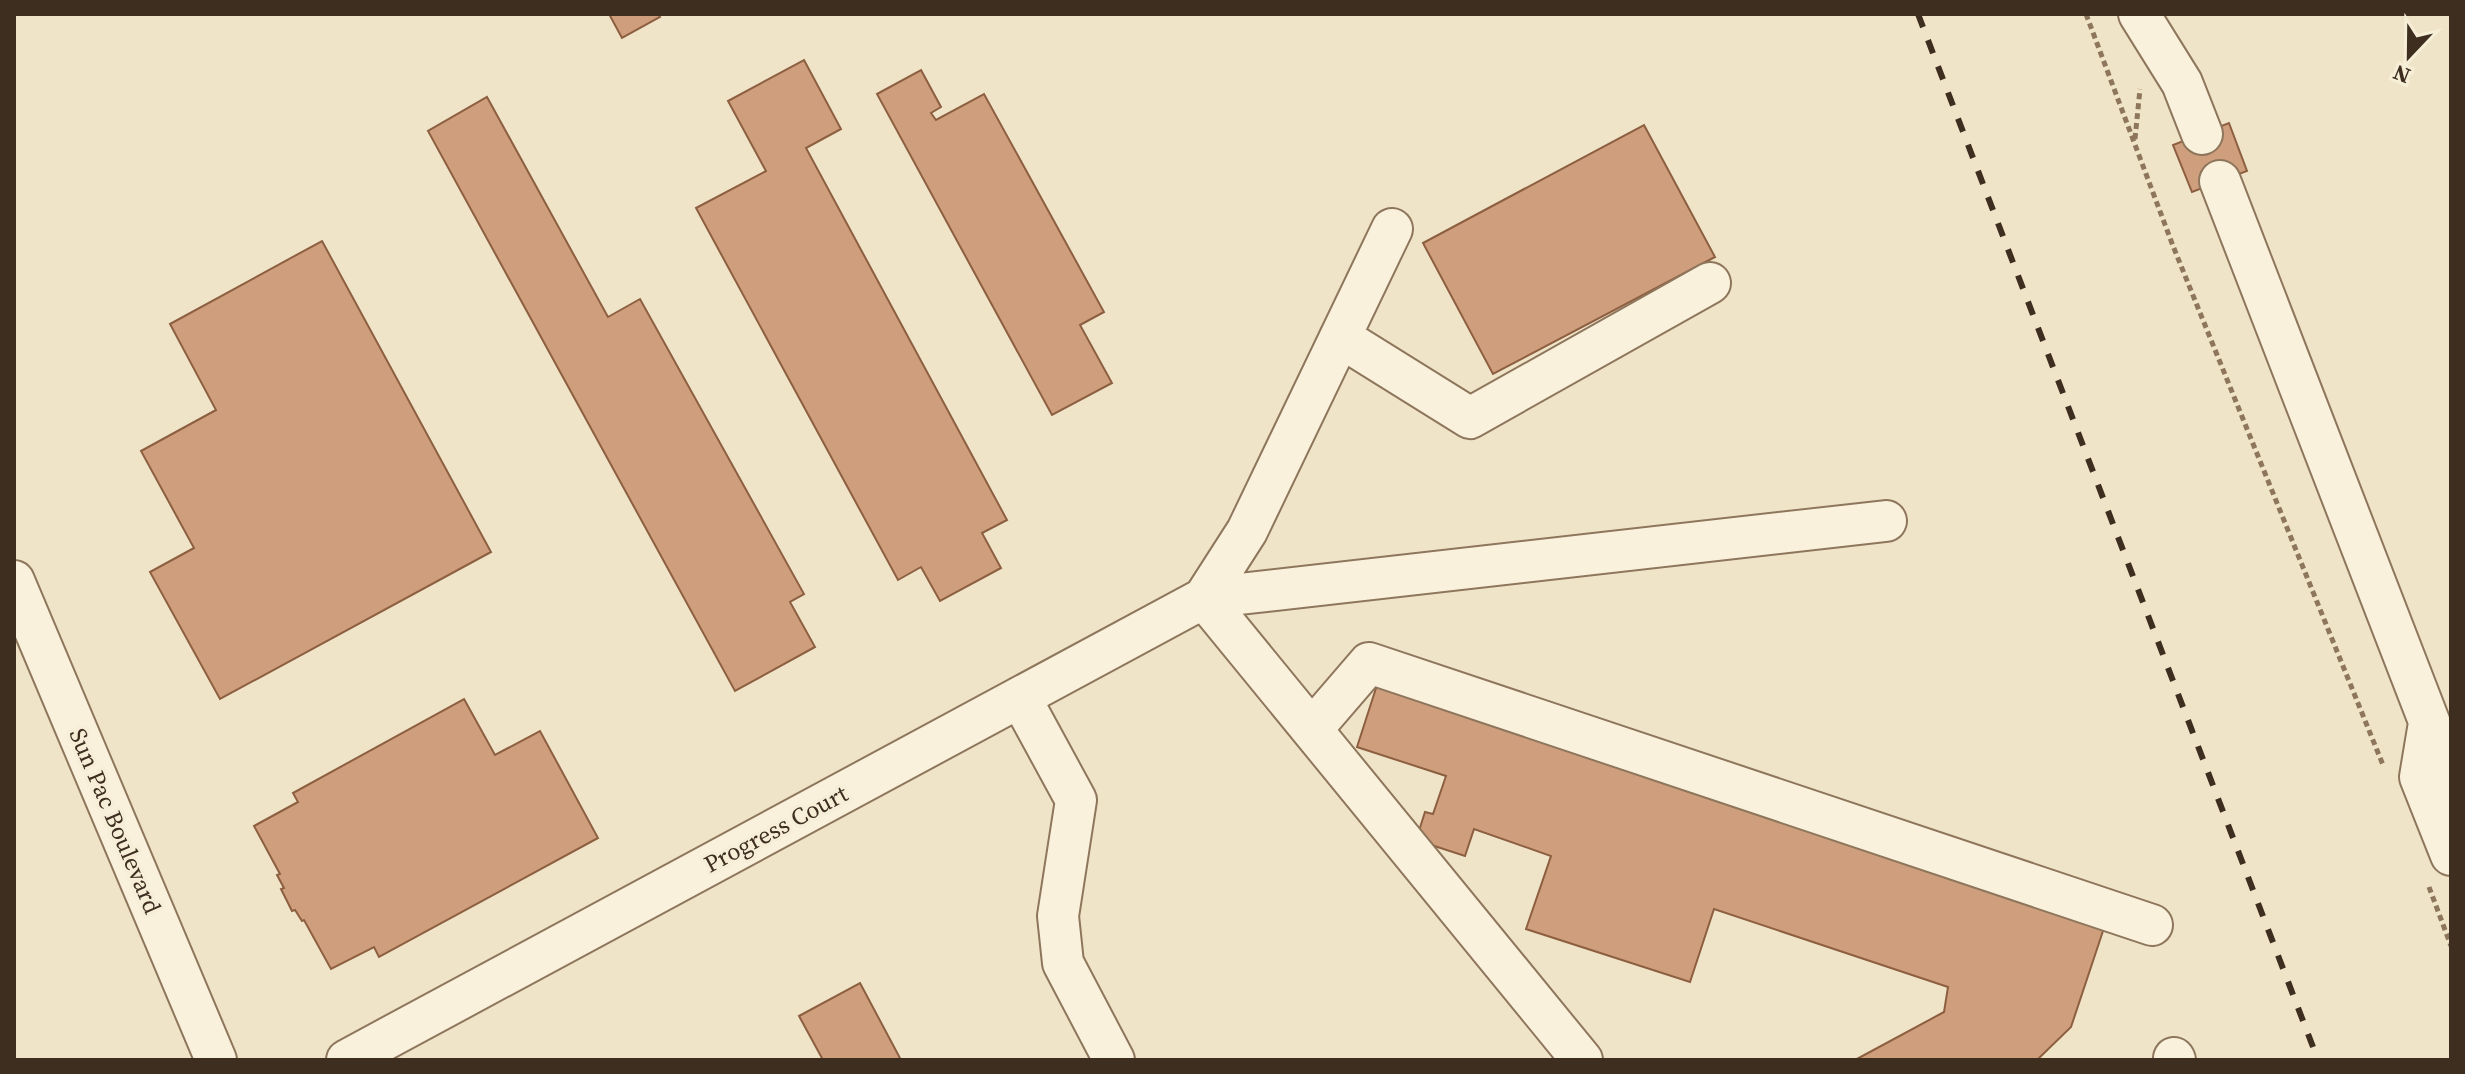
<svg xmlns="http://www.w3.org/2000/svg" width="2465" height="1074" viewBox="0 0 2465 1074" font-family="'Source Serif 4',serif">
<rect width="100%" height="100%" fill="#f0e4c8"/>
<!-- building -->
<path fill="#cf9f7d" stroke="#8d5f41" stroke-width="2" d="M609 14H658L660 17 622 38Z
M804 60 841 129 806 148 1007 520 982 533 1001 568 940 601 921 567 898 580 696 208 766 171 728 101Z
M921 70 941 107 931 113 936 120 984 94 1104 312 1080 325 1112 383 1052 415 877 94Z
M487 97 608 317 640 299 804 594 790 602 815 647 735 691 428 131Z
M2229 123 2247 171 2192 192 2173 145Z
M1644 125 1715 257 1493 374 1423 243Z
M322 241 491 552 220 699 150 572 194 548 141 451 216 410 170 324Z
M1378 682 2106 922 2071 1027 2037 1060H1855L1944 1012 1948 987 1714 909 1690 982 1526 929 1551 856 1474 829 1465 856 1416 840 1425 812 1433 814 1446 776 1357 747Z
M464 699 495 755 540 731 598 838 379 957 374 947 331 969 304 920 302 921 295 910 292 911 281 889 284 888 277 875 280 874 254 826 298 802 293 793Z
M860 983 901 1060H823L799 1016Z"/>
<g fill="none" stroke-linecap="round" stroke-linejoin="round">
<defs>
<path id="minor" d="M2139 14 2182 83 2202 134
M2220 181 2451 778
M1340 337 1470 418 1710 283
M14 581 216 1060
M1204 598 1582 1060
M1204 598 1247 531 1392 229
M1020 697 1076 800 1058 916 1063 963 1114 1060
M2429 723 2420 777 2451 855
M1313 728 1369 663 2152 925
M2174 1058 2175 1060
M347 1060 1204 598 1886 521"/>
</defs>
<!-- minor casing -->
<use href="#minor" stroke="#8d765c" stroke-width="44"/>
<!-- path -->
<path stroke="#8d765c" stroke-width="5" stroke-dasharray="6 4" stroke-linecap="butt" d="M2086 14 2173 246 2383 765
M2135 139 2140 89
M2429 887 2451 946"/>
<!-- minor -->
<use href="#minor" stroke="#faf1dc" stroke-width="40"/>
<!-- rail -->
<path stroke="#3d2e20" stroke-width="6" stroke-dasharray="14 14" stroke-linecap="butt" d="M1918 14 2318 1060"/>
</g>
<g text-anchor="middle" stroke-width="7" stroke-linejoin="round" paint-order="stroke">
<!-- street labels -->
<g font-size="24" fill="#3d2e20" stroke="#f7eed8">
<text transform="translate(115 821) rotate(67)" y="8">Sun Pac Boulevard</text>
<text transform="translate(776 829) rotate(-28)" y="8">Progress Court</text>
</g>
</g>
<!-- border -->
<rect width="2465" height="1074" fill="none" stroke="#3d2e20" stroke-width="32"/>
<!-- north arrow -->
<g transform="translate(2409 56) rotate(202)" stroke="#f7eed8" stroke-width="6" paint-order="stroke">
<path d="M0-6L14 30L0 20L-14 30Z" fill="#3d2e20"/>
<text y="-12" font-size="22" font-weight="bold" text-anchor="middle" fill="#3d2e20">N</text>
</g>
</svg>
